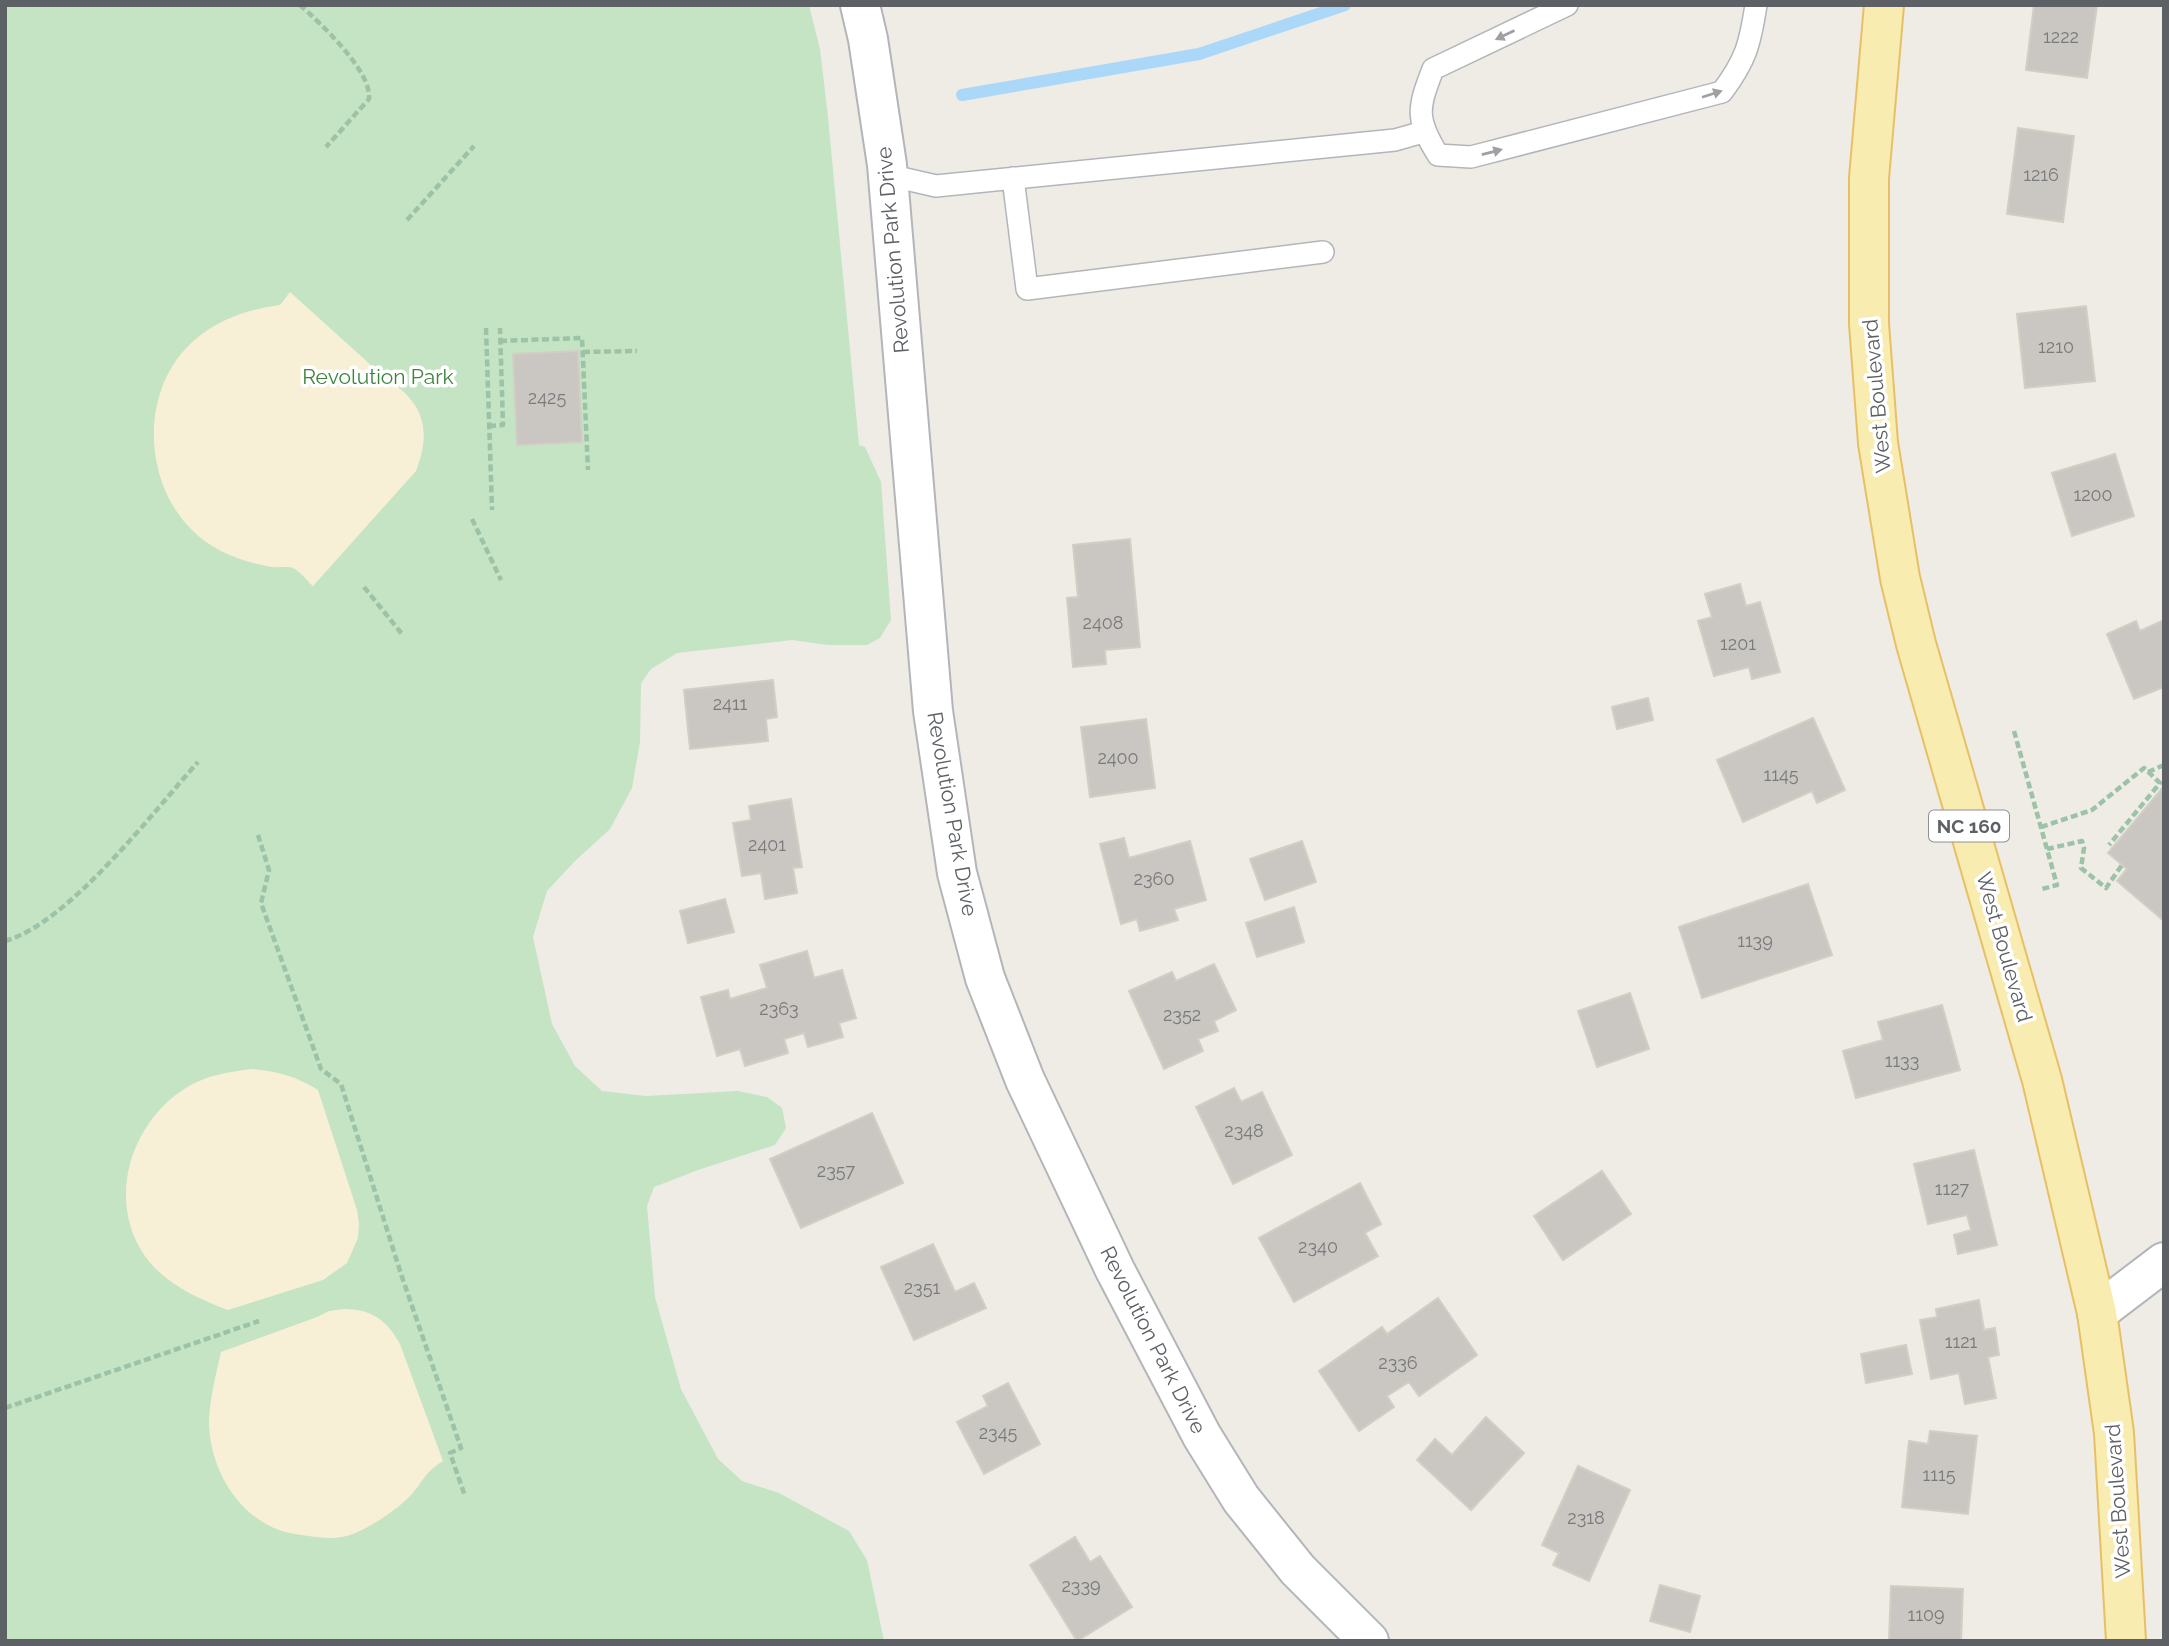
<svg xmlns="http://www.w3.org/2000/svg" width="2169" height="1646" viewBox="0 0 2169 1646" font-family="Raleway,sans-serif">
<rect width="100%" height="100%" fill="#eeece5"/>
<!-- green -->
<path fill="#c4e4c4" d="M5 5H809L820 49 828 117 859 445 865 447 881 482 891 620 880 638 867 645H828L792 640 677 653 651 669 641 683 640 742 632 788 610 829 575 861 547 891 533 937 552 1024 575 1066 602 1091 646 1096 738 1091 767 1097 782 1108 786 1128 775 1145 698 1170 654 1187 647 1206 655 1297 681 1389 718 1459 742 1481 779 1493 849 1531 867 1560 884 1641H5Z"/>
<!-- sand -->
<path fill="#f8efd7" d="M290 292 383 376C422 401 433 427 416 471L313 586C307 581 300 571 293 568 287 566 278 568 272 567 242 562 212 551 191 529 141 479 140 384 197 338 221 318 250 309 280 305Z
M251 1069C276 1071 296 1076 318 1090L357 1210 359 1224 358 1238 347 1263 323 1280 228 1310C196 1298 159 1281 141 1250 107 1193 134 1118 189 1086 208 1075 229 1072 251 1069Z
M344 1309C371 1309 387 1320 400 1344L443 1461C423 1473 422 1485 407 1499 392 1513 372 1526 353 1534 336 1541 313 1537 295 1534 243 1526 209 1472 209 1421 210 1397 216 1374 221 1352L317 1317 329 1311Z"/>
<g fill="none" stroke-linecap="round" stroke-linejoin="round">
<!-- stream -->
<path stroke="#abd8f8" stroke-width="12" d="M962 95 1199 54 1345 5"/>
</g>
<!-- building -->
<path fill="#cac7c2" stroke="#d3cec4" stroke-width="2" d="M2034 5H2097L2087 78 2026 70Z
M2018 128 2074 136 2063 222 2007 214Z
M2086 306 2095 381 2025 388 2017 314Z
M578 351 582 442 517 445 513 354Z
M2115 454 2134 516 2072 536 2052 473Z
M1130 539 1140 647 1105 650 1106 664 1073 667 1067 598 1078 597 1073 545Z
M1740 584 1746 606 1760 602 1780 672 1752 679 1749 667 1714 676 1698 621 1712 617 1705 594Z
M2164 620V687L2134 699 2107 634 2136 621 2140 631Z
M773 680 777 717 766 719 768 741 690 749 684 690Z
M1648 698 1653 720 1617 729 1612 707Z
M1813 718 1845 790 1817 803 1812 791 1743 822 1717 760Z
M1146 719 1155 788 1090 797 1081 727Z
M2164 786V921L2117 881 2127 869 2108 853Z
M791 799 802 867 793 868 797 893 765 899 761 873 742 876 733 823 751 820 749 806Z
M1124 838 1129 858 1190 841 1206 900 1174 909 1178 920 1140 931 1137 919 1121 924 1100 844Z
M1302 841 1316 882 1265 900 1250 859Z
M1808 884 1832 955 1702 998 1679 927Z
M725 899 734 932 688 943 680 911Z
M1294 907 1304 942 1257 957 1246 923Z
M807 951 814 978 842 970 856 1018 839 1023 843 1037 808 1047 804 1033 784 1039 788 1053 745 1066 740 1049 717 1056 701 997 728 990 730 999 767 988 760 965Z
M1214 964 1236 1010 1214 1021 1218 1031 1198 1039 1203 1051 1164 1069 1129 991 1172 972 1176 981Z
M1630 993 1649 1049 1597 1067 1578 1011Z
M1942 1005 1960 1070 1856 1098 1843 1051 1883 1040 1878 1022Z
M1234 1088 1241 1102 1262 1092 1292 1155 1233 1184 1196 1107Z
M872 1113 903 1183 801 1228 770 1159Z
M1974 1150 1997 1245 1958 1254 1954 1235 1971 1230 1967 1215 1928 1224 1914 1164Z
M1602 1171 1631 1214 1563 1260 1534 1216Z
M1360 1183 1381 1224 1365 1233 1378 1256 1294 1302 1259 1238Z
M933 1244 955 1292 974 1283 986 1308 914 1340 881 1267Z
M1438 1298 1477 1355 1419 1396 1409 1382 1387 1396 1394 1407 1359 1431 1319 1371 1382 1327 1387 1334Z
M1979 1300 1984 1330 1995 1328 1999 1355 1988 1357 1996 1398 1965 1404 1959 1373 1931 1379 1920 1320 1937 1317 1936 1309Z
M1906 1345 1912 1374 1866 1383 1861 1354Z
M1008 1383 1040 1444 984 1474 957 1422 988 1406 983 1396Z
M1486 1417 1524 1453 1471 1510 1417 1460 1435 1439 1452 1455Z
M1930 1431 1977 1436 1968 1514 1902 1507 1909 1441 1928 1444Z
M1578 1466 1630 1490 1589 1581 1553 1565 1559 1553 1542 1545Z
M1075 1537 1090 1562 1100 1556 1132 1607 1077 1641 1030 1565Z
M1660 1585 1700 1596 1690 1632 1650 1621Z
M1891 1586 1963 1589 1961 1641H1889Z"/>
<g fill="none" stroke-linecap="round" stroke-linejoin="round">
<defs>
<path id="service" d="M1567 5 1433 69C1418 108 1415 118 1438 155L1471 157 1722 92C1746 60 1750 44 1756 5
M888 175 936 186 1395 140 1423 132
M1013 178 1027 289 1323 252"/>
<path id="minor" d="M2097 1313 2164 1262"/>
<path id="tertiary" d="M860 5 868 39 887 165 933 711 957 873 985 978 1025 1080 1115 1270 1202 1436 1241 1499 1298 1570 1369 1641"/>
<path id="primary" d="M1884 5 1869 178V324L1878 443 1900 578 1916 644 2042 1080 2097 1313 2114 1433 2126 1641"/>
</defs>
<!-- service casing -->
<use href="#service" stroke="#b3b6b9" stroke-width="24"/>
<!-- minor casing -->
<use href="#minor" stroke="#b3b6b9" stroke-width="42"/>
<!-- tertiary casing -->
<use href="#tertiary" stroke="#b3b6b9" stroke-width="42"/>
<!-- primary casing -->
<use href="#primary" stroke="#e7c066" stroke-width="42"/>
<!-- path -->
<path stroke="#9cc2a7" stroke-width="4.5" stroke-dasharray="7 3.5" stroke-linecap="butt" d="M300 5C320 23 372 71 369 99L326 147
M407 220 474 146
M486 328 492 510
M500 341 582 338 588 470
M583 352 637 351
M489 426 503 425 500 328
M472 519 501 580
M364 587 402 634
M2014 731 2057 885 2042 889
M2148 772 2164 765
M2041 827 2092 810 2144 768 2160 783 2109 845
M258 835 269 870 261 903 321 1069 341 1084 401 1274 461 1448 450 1453 465 1496
M2047 849 2082 841 2084 848 2081 868 2106 888 2122 865
M5 941C69 923 153 812 198 762
M5 1408 259 1321"/>
<!-- service -->
<use href="#service" stroke="#fff" stroke-width="21"/>
<!-- minor -->
<use href="#minor" stroke="#fff" stroke-width="38"/>
<!-- tertiary -->
<use href="#tertiary" stroke="#fff" stroke-width="38"/>
<!-- primary -->
<use href="#primary" stroke="#f9ecb0" stroke-width="38"/>
</g>
<!-- one-way arrows -->
<defs><path id="oneway-solid" d="M-6-.8H1V-3.2L6.5 0L1 3.2V.8H-6Z" transform="scale(1.75)"/></defs>
<g fill="#9ea0a3">
<use href="#oneway-solid" transform="translate(1505 35) rotate(154)"/>
<use href="#oneway-solid" transform="translate(1712 94) rotate(-18)"/>
<use href="#oneway-solid" transform="translate(1492 152) rotate(-15)"/>
</g>
<g text-anchor="middle" stroke-width="7" stroke-linejoin="round" paint-order="stroke">
<!-- number labels -->
<g font-size="18" fill="#787a7c">
<text x="2061" y="43">1222</text>
<text x="2041" y="181">1216</text>
<text x="2056" y="353">1210</text>
<text x="547" y="404">2425</text>
<text x="2093" y="501">1200</text>
<text x="1103" y="629">2408</text>
<text x="1738" y="650">1201</text>
<text x="730" y="710">2411</text>
<text x="1118" y="764">2400</text>
<text x="1781" y="781">1145</text>
<text x="767" y="851">2401</text>
<text x="1154" y="885">2360</text>
<text x="1755" y="947">1139</text>
<text x="779" y="1015">2363</text>
<text x="1182" y="1021">2352</text>
<text x="1902" y="1067">1133</text>
<text x="1244" y="1137">2348</text>
<text x="836" y="1177">2357</text>
<text x="1952" y="1195">1127</text>
<text x="1318" y="1253">2340</text>
<text x="922" y="1294">2351</text>
<text x="1961" y="1348">1121</text>
<text x="1398" y="1369">2336</text>
<text x="998" y="1439">2345</text>
<text x="1939" y="1481">1115</text>
<text x="1586" y="1524">2318</text>
<text x="1081" y="1592">2339</text>
<text x="1926" y="1621">1109</text>
</g>
<!-- shield labels -->
<rect fill="#fff" stroke="#8e9093" stroke-width="2" x="1929" y="810.5" width="80" height="31" rx="5"/>
<g font-size="19" font-weight="bold" fill="#5d6165">
<text x="1969" y="833">NC 160</text>
</g>
<!-- street labels -->
<g font-size="21" fill="#5d6165" stroke="#fff">
<text transform="translate(893 250) rotate(-95)" y="7">Revolution Park Drive</text>
<text transform="translate(1877 396) rotate(-95)" y="7">West Boulevard</text>
<text transform="translate(952 814) rotate(80)" y="7">Revolution Park Drive</text>
<text transform="translate(2004 947) rotate(74)" y="7">West Boulevard</text>
<text transform="translate(1153 1340) rotate(63)" y="7">Revolution Park Drive</text>
<text transform="translate(2118 1501) rotate(-94)" y="7">West Boulevard</text>
</g>
<!-- park labels -->
<g font-size="21" fill="#3d843f" stroke="#fff">
<text x="378" y="384">Revolution Park</text>
</g>
</g>
<!-- border -->
<rect width="2169" height="1646" fill="none" stroke="#5d6165" stroke-width="14"/>
</svg>
